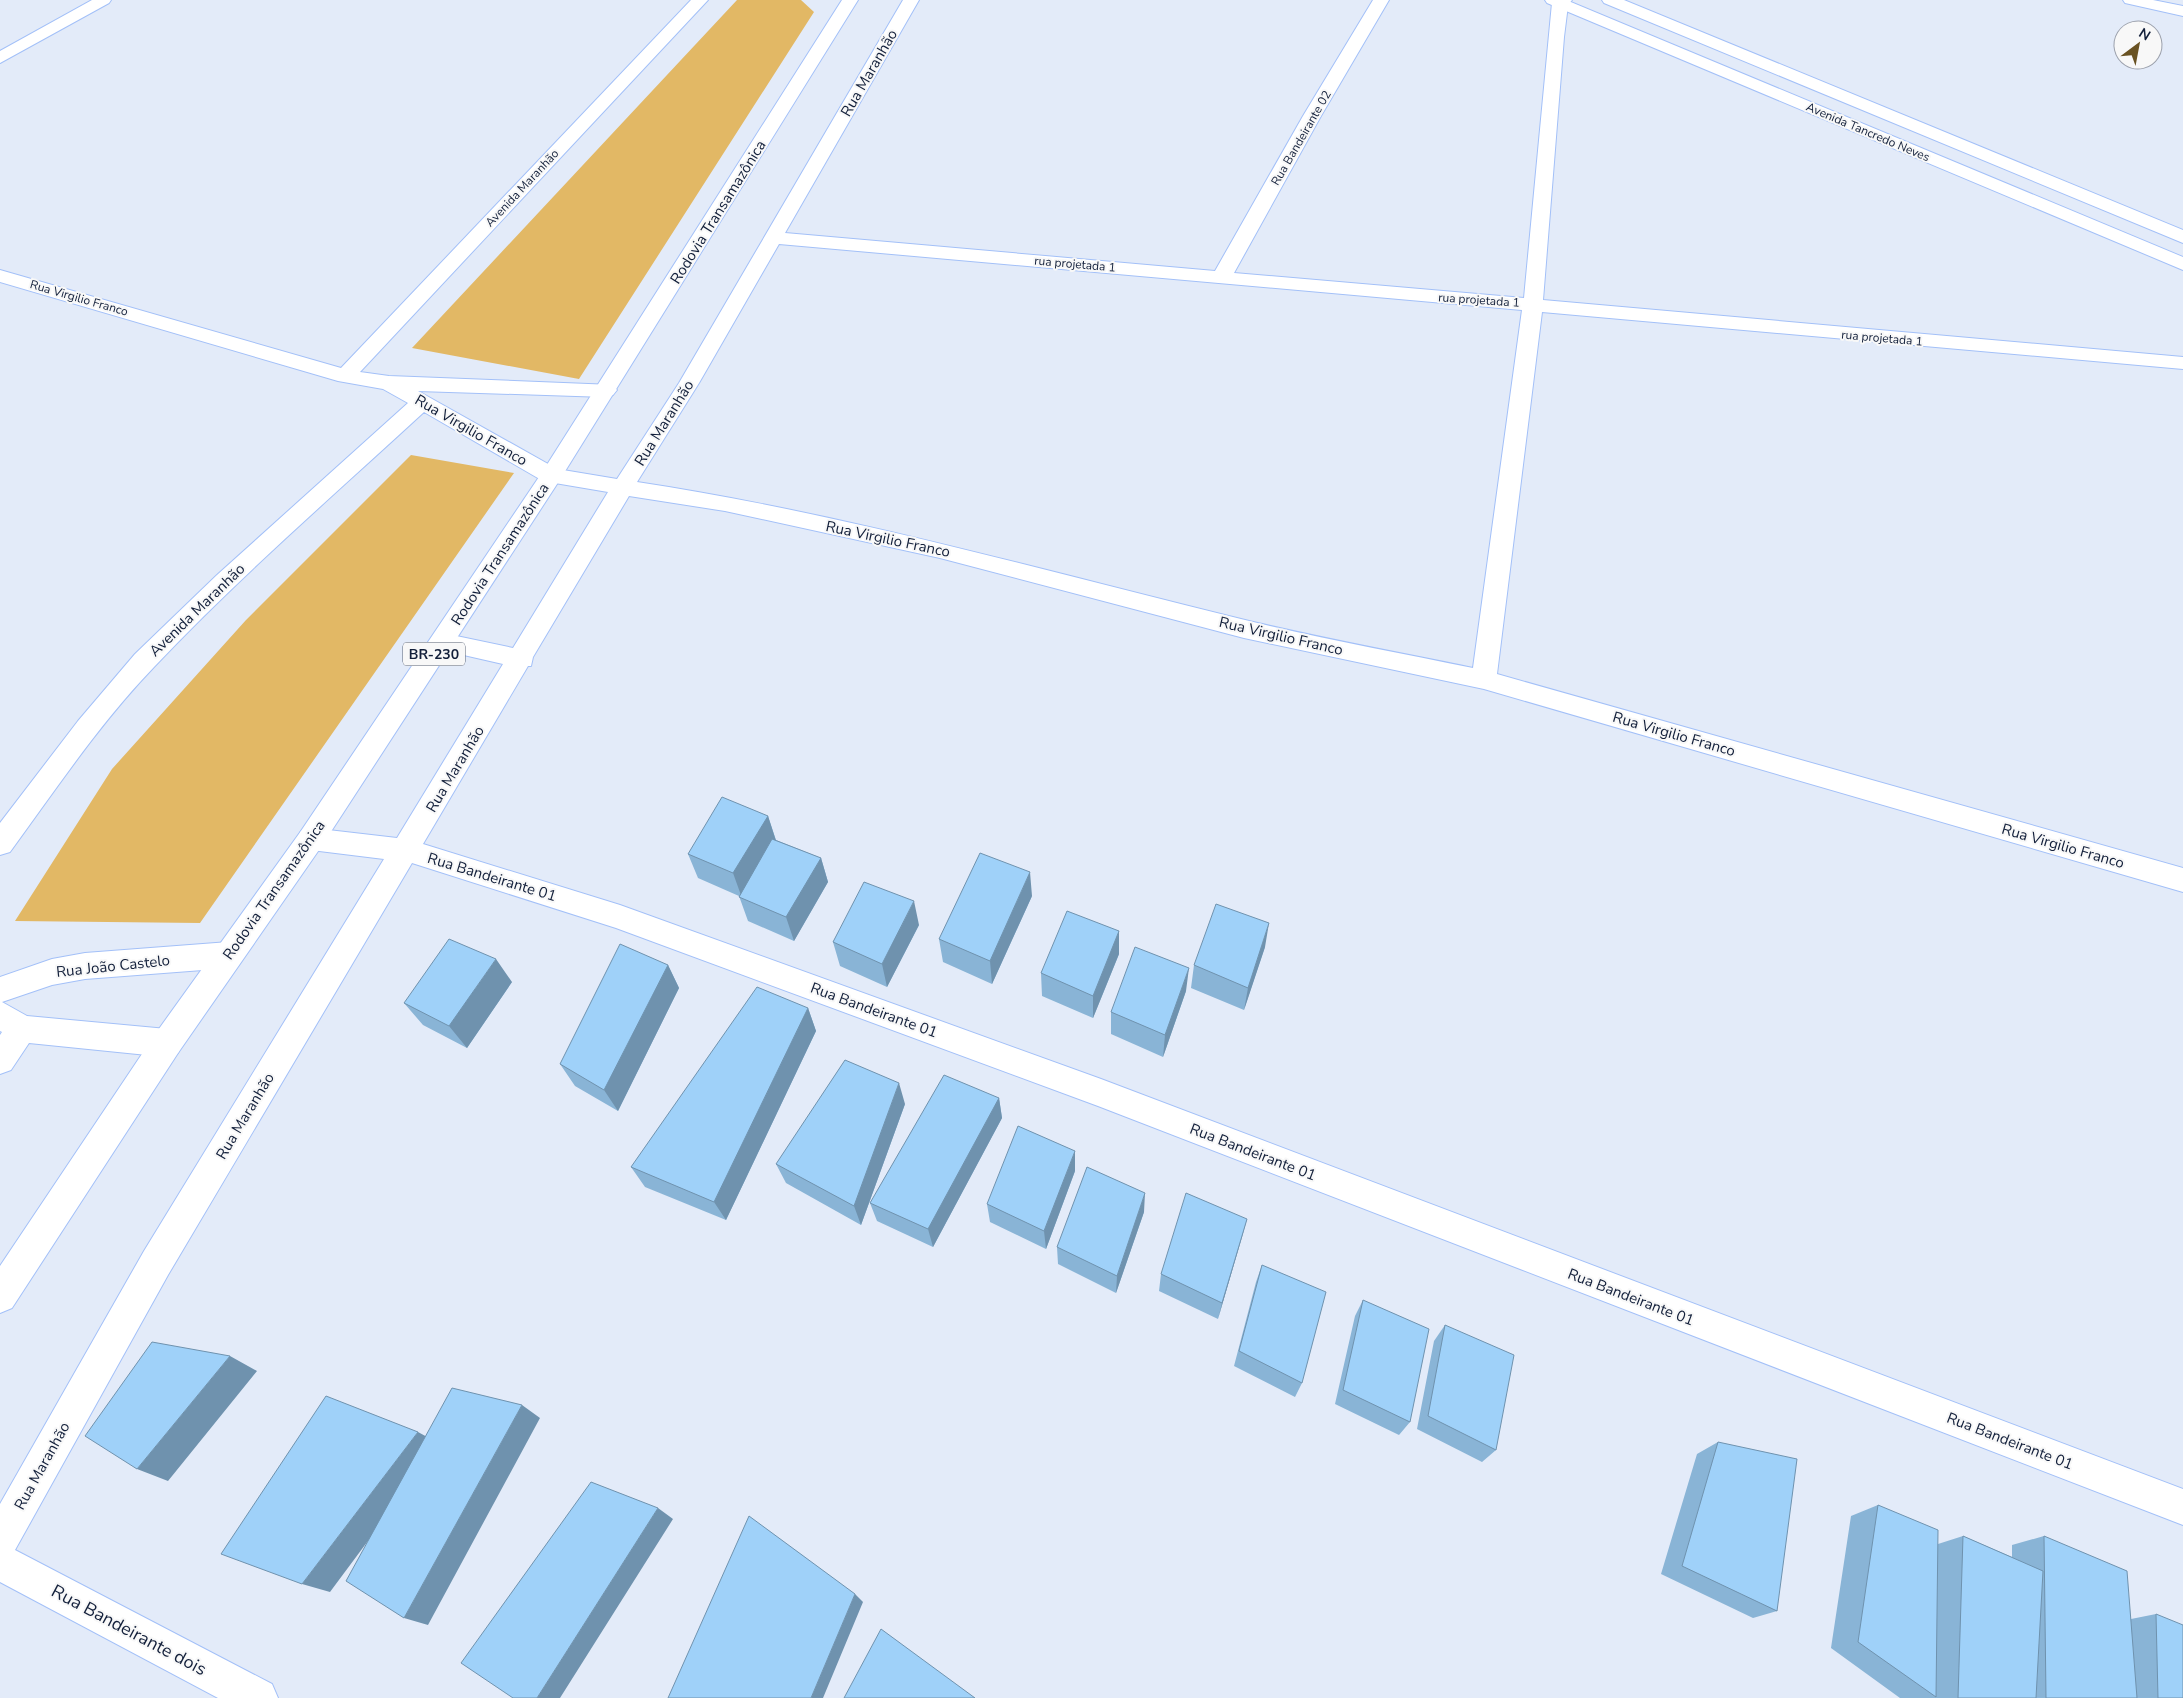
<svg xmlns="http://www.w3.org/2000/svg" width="2183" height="1698" viewBox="0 0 2183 1698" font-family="'Nunito Sans',sans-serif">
<rect width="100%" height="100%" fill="#e3ebf9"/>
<!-- green -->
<path fill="#e2b865" d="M737 0H801L814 12 579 379 412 348Z
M411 455 514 473 200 923 15 921 112 769 246 620Z"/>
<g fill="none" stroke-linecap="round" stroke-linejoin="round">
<defs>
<path id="street" d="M92 0H111L109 3 0 63V51Z
M691 0H708L360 372 389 376 613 385 617 390 613 395 606 397 418 391 557 469 617 479 679 383 903 0H919L785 233 1215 271 1303 116 1373 0H1389L1321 116 1234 273 1524 298 1552 3 1554 0H1572L1568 5 1564 37 1543 300 2183 357V369L1542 312 1497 674 2183 868V892L1484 689 1244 638 940 558 725 511 629 496 533 657 531 666H528L423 844 620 905 1101 1079 2183 1489V1525L1098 1106 616 928 412 863 168 1275 15 1550 272 1684 278 1698H218L0 1582V1504L144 1251 384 859 311 850 301 847 297 839 301 831 311 828 397 838 503 664 433 648 430 642 433 636 442 633 513 648 608 492 543 481 424 412C333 496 239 577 154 667 100 723 56 789 10 852L0 855V823L78 721 135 654 217 575 408 403 383 389 338 381 0 282V270L341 368ZM779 244 1522 310 1473 668C1396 652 1318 638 1241 619 1041 570 842 513 637 482L699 383Z
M2123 0H2153L2183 6V16L2125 3Z
M229 942 239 946 243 955 239 964 229 968 85 979 52 985 2 1002 27 1016 167 1029 178 1033 182 1043 178 1053 167 1057 29 1043 11 1070 0 1074V1035L2 1032 0 1031V977L52 959 85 953Z"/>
<path id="secondary" d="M1545 0H1566L2183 257V270L1547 3Z
M1602 0H1624L2183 230V243L1604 3Z"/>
<path id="primary" d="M842 0H858L559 481 321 847 178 1053 12 1308 0 1313V1266L156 1033 301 831 543 471Z"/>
</defs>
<!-- street casing -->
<use href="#street" stroke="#a3c0f8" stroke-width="2"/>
<!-- secondary casing -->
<use href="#secondary" stroke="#a3c0f8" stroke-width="2"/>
<!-- primary casing -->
<use href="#primary" stroke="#a3c0f8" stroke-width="2"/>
<!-- street -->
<use href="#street" fill="#fff" fill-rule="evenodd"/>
<!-- secondary -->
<use href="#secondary" fill="#fff" fill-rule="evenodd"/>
<!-- primary -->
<use href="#primary" fill="#fff" fill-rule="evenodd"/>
</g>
<!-- wall -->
<path fill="#89b4d6" d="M768 816 776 840 821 858 828 882 794 941 748 921 739 896 698 878 688 854Z
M1032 896 992 984 943 962 939 939Z
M919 925 887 987 840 966 833 942Z
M1119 931V954L1093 1018 1042 996 1041 973Z
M1265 947 1244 1010 1191 988 1194 965Z
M668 965 679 988 618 1111 575 1086 560 1064Z
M512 982 467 1048 423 1025 404 1003Z
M1186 991 1163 1057 1111 1034V1012Z
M808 1008 816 1031 726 1220 645 1187 631 1167Z
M999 1098 1002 1118 933 1247 877 1221 870 1203Z
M905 1104 861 1225 786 1183 776 1164Z
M1075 1171 1046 1249 990 1222 987 1204Z
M1144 1212 1116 1293 1058 1264 1057 1247Z
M1247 1219 1218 1319 1159 1291 1161 1274Z
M1262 1265 1302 1383 1295 1397 1234 1366 1256 1282Z
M1363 1300 1410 1422 1399 1435 1335 1404 1355 1316Z
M1445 1325 1496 1450 1482 1462 1417 1429 1434 1341Z
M1718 1442 1777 1611 1753 1618 1661 1574 1697 1454Z
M1878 1505 1938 1544 1963 1536 2012 1557V1545L2044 1536 2131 1619 2156 1614 2183 1698H1900L1831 1648 1851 1516Z"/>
<!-- shaded-wall -->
<path fill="#6f92ae" d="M768 816 776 841 742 898 733 873Z
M821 858 828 882 794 941 786 917Z
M1030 872 1032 896 992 984 990 961Z
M914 901 919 925 887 987 882 964Z
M1269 923 1265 947 1244 1010 1248 988Z
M1119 931V954L1093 1018V996Z
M496 959 512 982 467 1048 449 1026Z
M668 965 679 988 618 1111 604 1090Z
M1189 968 1186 991 1163 1057 1165 1035Z
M808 1008 816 1031 726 1220 714 1202Z
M899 1083 905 1104 861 1225 854 1206Z
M999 1098 1002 1118 933 1247 928 1229Z
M1075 1151V1171L1046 1249 1044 1231Z
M1145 1193 1144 1212 1116 1293 1117 1276Z
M1247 1219 1242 1237 1218 1319 1222 1303Z
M230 1356 257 1371 168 1481 137 1469Z
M522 1405 540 1418 428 1625 404 1618Z
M418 1432 440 1444 330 1592 302 1584Z
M658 1508 673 1519 560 1698H537Z
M855 1594 863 1602 823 1698H811Z"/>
<!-- building -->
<path fill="#9fd1f9" stroke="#6f92ae" d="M722 797 768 816 733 873 688 854Z
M772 839 821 858 786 917 739 897Z
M980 853 1030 872 990 961 939 939Z
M864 882 914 901 882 964 833 942Z
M1216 904 1269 923 1248 988 1194 965Z
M1067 911 1119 931 1093 996 1041 973Z
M449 939 496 959 449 1026 404 1003Z
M620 944 668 965 604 1090 560 1064Z
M1135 947 1189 968 1165 1035 1111 1012Z
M757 987 808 1008 714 1202 631 1167Z
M845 1060 899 1083 854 1206 776 1164Z
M944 1075 999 1098 928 1229 870 1203Z
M1018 1126 1075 1151 1044 1231 987 1204Z
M1087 1167 1145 1193 1117 1276 1057 1247Z
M1186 1193 1247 1219 1222 1303 1161 1274Z
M1262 1265 1326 1292 1302 1383 1239 1351Z
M1363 1300 1429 1329 1410 1422 1343 1390Z
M1445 1325 1514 1355 1496 1450 1428 1416Z
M152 1342 230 1356 137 1469 85 1436Z
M452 1388 522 1405 404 1618 346 1581Z
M326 1396 418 1432 302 1584 221 1554Z
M1718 1442 1797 1459 1777 1611 1682 1566Z
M591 1482 658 1508 537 1698H513L461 1663Z
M1878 1505 1938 1530 1936 1697 1858 1642Z
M749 1516 855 1594 811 1698H668Z
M1963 1536 2043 1571 2036 1698H1958Z
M2044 1536 2127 1571 2137 1698H2046Z
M2156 1614 2183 1625V1698H2158Z
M881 1629 975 1698H844Z"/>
<g text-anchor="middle" stroke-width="4" stroke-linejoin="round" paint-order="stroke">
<!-- far-street labels -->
<g font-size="12" fill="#121f3a" stroke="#f8f8f8">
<text transform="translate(1868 132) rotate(23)" y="4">Avenida Tancredo Neves</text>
<text transform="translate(1301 138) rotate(-60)" y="4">Rua Bandeirante 02</text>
<text transform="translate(522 188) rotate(-47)" y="4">Avenida Maranhão</text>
<text transform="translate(1075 264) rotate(5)" y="4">rua projetada 1</text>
<text transform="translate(79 298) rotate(16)" y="4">Rua Virgilio Franco</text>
<text transform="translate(1479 300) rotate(4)" y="4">rua projetada 1</text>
<text transform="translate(1882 338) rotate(5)" y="4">rua projetada 1</text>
</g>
<!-- shield labels -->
<rect fill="#f8f8f8" stroke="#576073" stroke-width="1" x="403" y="642.5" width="62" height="23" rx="4"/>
<g font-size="14" font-weight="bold" fill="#121f3a">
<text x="434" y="659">BR-230</text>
</g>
<!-- street labels -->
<g font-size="15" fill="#121f3a" stroke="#f8f8f8">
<text transform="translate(869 73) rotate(-60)" y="5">Rua Maranhão</text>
<text transform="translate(718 212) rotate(-58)" y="5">Rodovia Transamazônica</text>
<text transform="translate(664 423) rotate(-58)" y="5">Rua Maranhão</text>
<text transform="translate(471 430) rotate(30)" y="5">Rua Virgilio Franco</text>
<text transform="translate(888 539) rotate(12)" y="5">Rua Virgilio Franco</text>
<text transform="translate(500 554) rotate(-57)" y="5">Rodovia Transamazônica</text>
<text transform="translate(197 610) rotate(-44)" y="5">Avenida Maranhão</text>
<text transform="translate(1281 636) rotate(13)" y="5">Rua Virgilio Franco</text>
<text transform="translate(1674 734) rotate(16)" y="5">Rua Virgilio Franco</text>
<text transform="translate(455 769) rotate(-59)" y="5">Rua Maranhão</text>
<text transform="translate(2063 846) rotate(16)" y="5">Rua Virgilio Franco</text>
<text transform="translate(492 877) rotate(17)" y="5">Rua Bandeirante 01</text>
<text transform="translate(274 890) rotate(-55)" y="5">Rodovia Transamazônica</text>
<text transform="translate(113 966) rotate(-6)" y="5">Rua João Castelo</text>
<text transform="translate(874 1010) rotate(20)" y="5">Rua Bandeirante 01</text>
<text transform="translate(245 1116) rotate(-59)" y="5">Rua Maranhão</text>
<text transform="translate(1253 1152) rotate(21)" y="5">Rua Bandeirante 01</text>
<text transform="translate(1631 1297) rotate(21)" y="5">Rua Bandeirante 01</text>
<text transform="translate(2010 1441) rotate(21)" y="5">Rua Bandeirante 01</text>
<text transform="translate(42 1466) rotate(-61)" y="5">Rua Maranhão</text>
</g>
<!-- near-street labels -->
<g font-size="18" fill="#121f3a" stroke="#f8f8f8">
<text transform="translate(129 1630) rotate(28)" y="6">Rua Bandeirante dois</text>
</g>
</g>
<!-- north arrow -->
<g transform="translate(2138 45) rotate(32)"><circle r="24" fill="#f8f8f8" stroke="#9ca1ac"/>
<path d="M0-4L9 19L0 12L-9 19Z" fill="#695222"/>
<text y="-8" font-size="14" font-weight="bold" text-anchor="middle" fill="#121f3a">N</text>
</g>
</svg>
